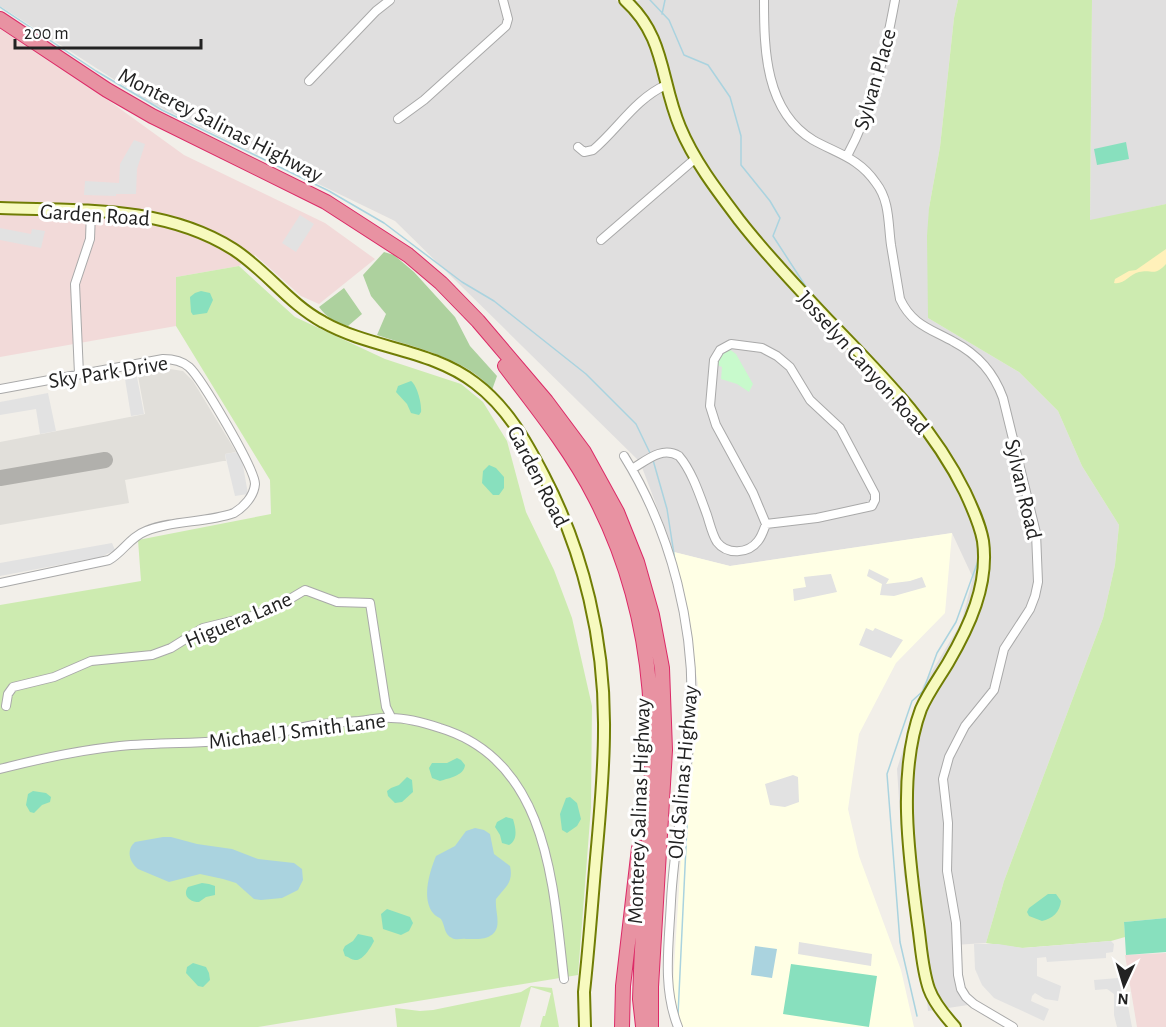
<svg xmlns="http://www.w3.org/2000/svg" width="1166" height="1027" viewBox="0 0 1166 1027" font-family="'Alegreya Sans',sans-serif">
<rect width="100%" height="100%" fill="#f2efe9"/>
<!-- residential -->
<path fill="#e0dfdf" d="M0 0H616L624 6 640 0H958L954 18 940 147 929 208 928 318 1019 372 1058 411 1082 466 1119 525 1115 565 1103 618 1004 881 986 943 954 945 968 1005 928 1011 922 953 904 876 897 769 923 686 961 623 973 578 952 533 730 566 674 552 640 462 395 221 149 102 0 6Z
M1092 0H1166V204L1090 221Z"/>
<!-- commercial -->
<path fill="#f2dad9" d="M0 22 184 155 325 223 375 259 319 304 301 296 255 255 239 266 176 277V326L0 357Z
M1166 953V1027H1137L1125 955Z"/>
<!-- education -->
<path fill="#ffffe5" d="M952 533 945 613 896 663 859 734 848 809 859 856 901 970 914 1027H683L672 999 684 811 698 684 674 552 730 566Z"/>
<!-- airport -->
<path fill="#e1dfda" d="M170 369 183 371 193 381 236 452 225 454 226 461H223L125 480 129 503 0 525V442L145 414 138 376Z"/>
<!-- grass -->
<path fill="#cdebb0" d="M958 0H1092L1090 220 1166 204V918L1124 922 1125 937 1111 941 1022 948 986 943 1004 881 1103 618 1115 565 1119 525 1082 466 1058 411 1019 372 928 318 927 236 929 208 940 147 954 18Z
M239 266 295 317 385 359 461 384 483 402 507 441 526 512 554 570 572 618 592 706 591 807 578 975 258 1027H0V605L141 581 138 540 271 514 270 480 176 326V277Z
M531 986 552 988 559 1027H540L543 1016H545L551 993 531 987 520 1027H397L395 1008 420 1011 433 1010 521 992Z"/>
<!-- forest -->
<path fill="#add19e" d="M384 252 394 255 414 272 455 317 470 346 497 376 492 390C469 359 413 347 377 335L386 314 371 296 363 275Z
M344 288 362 314 348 326C335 322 327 318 319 307Z"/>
<!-- sand -->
<path fill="#fff1ba" d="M1166 249V264C1154 277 1153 269 1139 272 1130 274 1124 285 1114 283L1115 279 1129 271 1136 270Z"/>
<!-- park -->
<path fill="#c8facc" d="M729 349 736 354 753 384 749 392 737 384 721 379 722 367 717 365 721 355Z"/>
<!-- pitch -->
<path fill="#88e0be" d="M1126 142 1129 159 1097 165 1094 149Z
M201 291 210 293 213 300 207 313 193 315 191 312 190 297 195 293Z
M411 381C417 385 422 404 421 412L419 415 411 413 407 404 396 392 398 386Z
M489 465 496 468 504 477V488L499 495H493L482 483 483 471Z
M457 758 461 760 465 765C464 776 449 778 440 781L432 778 429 768 432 763H447Z
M407 777 412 780 413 792 402 802 395 803 388 796 387 791 391 788 399 785Z
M33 791 46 793 51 797 50 802 42 805 34 813 30 812 26 805 28 794Z
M570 797 577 803 581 819 577 826 567 833 562 830 560 814 566 798Z
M506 817 513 819C516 829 518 840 509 845L502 843 500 835 495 827 497 822Z
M202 883 209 884 215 886V895L206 897 199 902C190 902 182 896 188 887Z
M1048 894H1056L1061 901C1060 912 1052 919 1042 921L1029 916 1027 912 1029 908Z
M387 909 410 917 413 923 409 931 401 935 383 929 381 914Z
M1166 918V952L1126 955 1124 922Z
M358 934 372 937 374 941C371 947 363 961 355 960 352 960 349 957 345 956L343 950 345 946 353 941Z
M193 963 206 967 209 973 210 980 203 987 198 986 186 973 187 967Z
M791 964 877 976 869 1027 783 1014Z"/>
<!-- parking -->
<path fill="#e2e2e2" d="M134 140 145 144 137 169 136 194H116V196L84 195 85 181 119 183 120 164Z
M300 215 314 224 296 252 282 243Z
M0 228 31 234 32 229 45 231 41 248 0 240Z
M137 377 144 414 131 416 125 379Z
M48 393 56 431 40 434 36 409 0 415V402Z
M237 452 242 460 248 494 235 496 225 454Z
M112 543 115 550 101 557 0 576V563Z
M869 569 889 579 886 584 910 581 922 577 926 587 894 596 880 595 882 584 867 576Z
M831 574 837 592 794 601 793 589 806 587 804 577Z
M866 628 873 631 875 628 903 640 891 658 859 645Z
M793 775 798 777 799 802 785 807 770 805 765 784Z
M1111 941 1114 944 1113 952 1106 953V958L1047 962 1046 957 1037 958V976L1061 986 1058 1001 1045 999 1035 993 1032 996 1031 1001 1049 1009 1044 1021 994 998 982 985 975 969 974 944H998L1023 948Z
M799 942 872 954 871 966 798 954Z
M1118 978 1125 981 1124 1001 1128 1006 1132 1027H1117L1114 1015V994L1107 989 1095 990 1094 980Z"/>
<!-- water -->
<path fill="#aad3df" d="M475 828 484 830 490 834 494 854 510 866C514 883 504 888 496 899 495 908 499 919 497 927 493 941 476 939 466 939 461 938 457 941 452 938 444 935 445 925 441 919 439 917 435 916 433 913 421 898 430 871 436 856L455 846 466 831Z
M163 837H171L197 844 232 849 258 859 294 863 302 869 303 880 298 890 282 898 261 900 254 899 236 883 223 879 200 874 169 882 138 869C129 861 126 850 135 842Z
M755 946 777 949 772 978 751 975Z"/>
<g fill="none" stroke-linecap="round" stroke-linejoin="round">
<!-- stream -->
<path stroke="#aad3df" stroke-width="1.5" d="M650 0 669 20 684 55 708 65 730 97 741 136V165L770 201 780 218 773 236 812 296
M0 7 96 71 162 110 329 191 384 223 462 282 494 301 586 374 636 424 650 453
M662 14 665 0
M921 414 936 434
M653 460 667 509 676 567
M971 492 976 504
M678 1015 689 783
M917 1016 900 942 887 774 912 701 923 691 937 653 956 622 978 561"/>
<!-- taxiway -->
<path stroke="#b1b0ac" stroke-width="16" d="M0 478 105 460"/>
<defs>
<path id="street" d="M764 0C764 49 765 111 813 140 838 154 859 158 876 183 890 201 888 224 891 245 894 263 897 281 900 299 912 325 931 329 954 342 977 354 994 373 1003 398L1036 533 1038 582 1035 596 1030 609 1004 649 994 690 965 726 949 757 943 779 948 823 947 871 956 923 958 975 961 989 966 997 974 1004 1013 1027
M309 81 376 11 390 0
M398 119 424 100 506 26 508 19 503 0
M578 147 584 152 593 150C618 129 635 99 666 85
M847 156C873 108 885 54 895 0
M601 240 696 158
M731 344 762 348 777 356 790 367 810 400 840 428 875 494V500L872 506 817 518 766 524 753 493 716 425 710 406 714 360 720 350Z
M79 374 75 284 90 239 91 212
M0 389 163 359C172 359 181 360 189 367 201 378 255 469 255 484 254 496 244 507 234 513 206 523 173 520 146 531 130 537 123 552 109 560L0 583
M624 456C672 533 696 630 691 721 688 781 674 841 671 901 669 944 662 987 678 1027
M632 469C647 460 662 446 679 456 692 471 700 496 707 515 710 524 712 534 717 542 727 555 748 554 758 541 762 536 764 529 766 524
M6 706 8 694 13 687 54 677 91 661 152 655 171 648 203 628 252 616 278 606 305 590 337 602 370 603 386 707 391 717
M0 769C39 759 80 750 120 746 163 742 206 744 247 739 270 736 292 729 314 725 329 723 344 722 359 721 370 720 381 717 391 718 407 718 425 723 440 728 549 761 553 886 564 979"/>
<path id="secondary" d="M625 0C666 37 660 80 680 127 694 161 718 192 740 221 768 257 799 289 830 322 881 375 932 425 965 492 972 507 980 524 983 541 989 585 969 627 948 663 939 678 928 693 921 709 897 773 909 858 918 925 921 945 922 969 929 989 934 1003 945 1016 955 1027
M0 208C79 211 163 205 233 249 266 270 289 304 323 322 371 349 431 349 475 383 507 407 526 441 544 476 584 553 605 642 604 730 604 772 600 815 596 858 592 903 589 947 584 992L585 1027"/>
<path id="highway" d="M0 19 107 90 152 116 326 202 408 255 441 283 478 321 546 401 584 452 617 512 637 562 652 615 662 668 665 750 651 987V1027
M505 366C537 408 571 450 595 497 678 657 648 802 641 971L640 999 643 1026
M622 1027 623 986 639 848"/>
</defs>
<!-- street casing -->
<use href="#street" stroke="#a9a9a9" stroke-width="10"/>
<!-- secondary casing -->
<use href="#secondary" stroke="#707d05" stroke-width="14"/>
<!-- highway casing -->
<use href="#highway" stroke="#dc2a67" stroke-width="16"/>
<!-- street -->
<use href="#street" stroke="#fff" stroke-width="8"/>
<!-- secondary -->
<use href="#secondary" stroke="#f7fabf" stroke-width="10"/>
<!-- highway -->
<use href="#highway" stroke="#e892a2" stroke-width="14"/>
</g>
<g text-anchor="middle" stroke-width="6" stroke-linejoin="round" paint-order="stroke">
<!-- street labels -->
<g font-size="22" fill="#222" stroke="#fff">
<text transform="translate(874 79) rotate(-74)" y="8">Sylvan Place</text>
<text transform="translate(221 124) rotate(27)" y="8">Monterey Salinas Highway</text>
<text transform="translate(95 214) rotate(4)" y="8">Garden Road</text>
<text transform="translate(864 362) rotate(48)" y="8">Josselyn Canyon Road</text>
<text transform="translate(108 371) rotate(-9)" y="8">Sky Park Drive</text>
<text transform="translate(539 476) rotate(63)" y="8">Garden Road</text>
<text transform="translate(1024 489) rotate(77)" y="8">Sylvan Road</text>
<text transform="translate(238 619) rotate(-23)" y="8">Higuera Lane</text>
<text transform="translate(297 730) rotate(-7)" y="8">Michael J Smith Lane</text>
<text transform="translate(682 772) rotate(-85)" y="8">Old Salinas Highway</text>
<text transform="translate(638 811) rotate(-88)" y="8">Monterey Salinas Highway</text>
</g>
</g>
<!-- north arrow -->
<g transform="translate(1124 985) rotate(184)" stroke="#ffffff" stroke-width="4.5" paint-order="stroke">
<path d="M0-4.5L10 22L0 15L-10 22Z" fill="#222222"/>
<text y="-9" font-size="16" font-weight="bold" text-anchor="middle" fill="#222222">N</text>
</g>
<!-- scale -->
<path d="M15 39v9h186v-9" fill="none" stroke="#222222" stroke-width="3"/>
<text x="24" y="39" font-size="18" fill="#222222" stroke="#ffffff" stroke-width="4.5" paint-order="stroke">200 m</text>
</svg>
